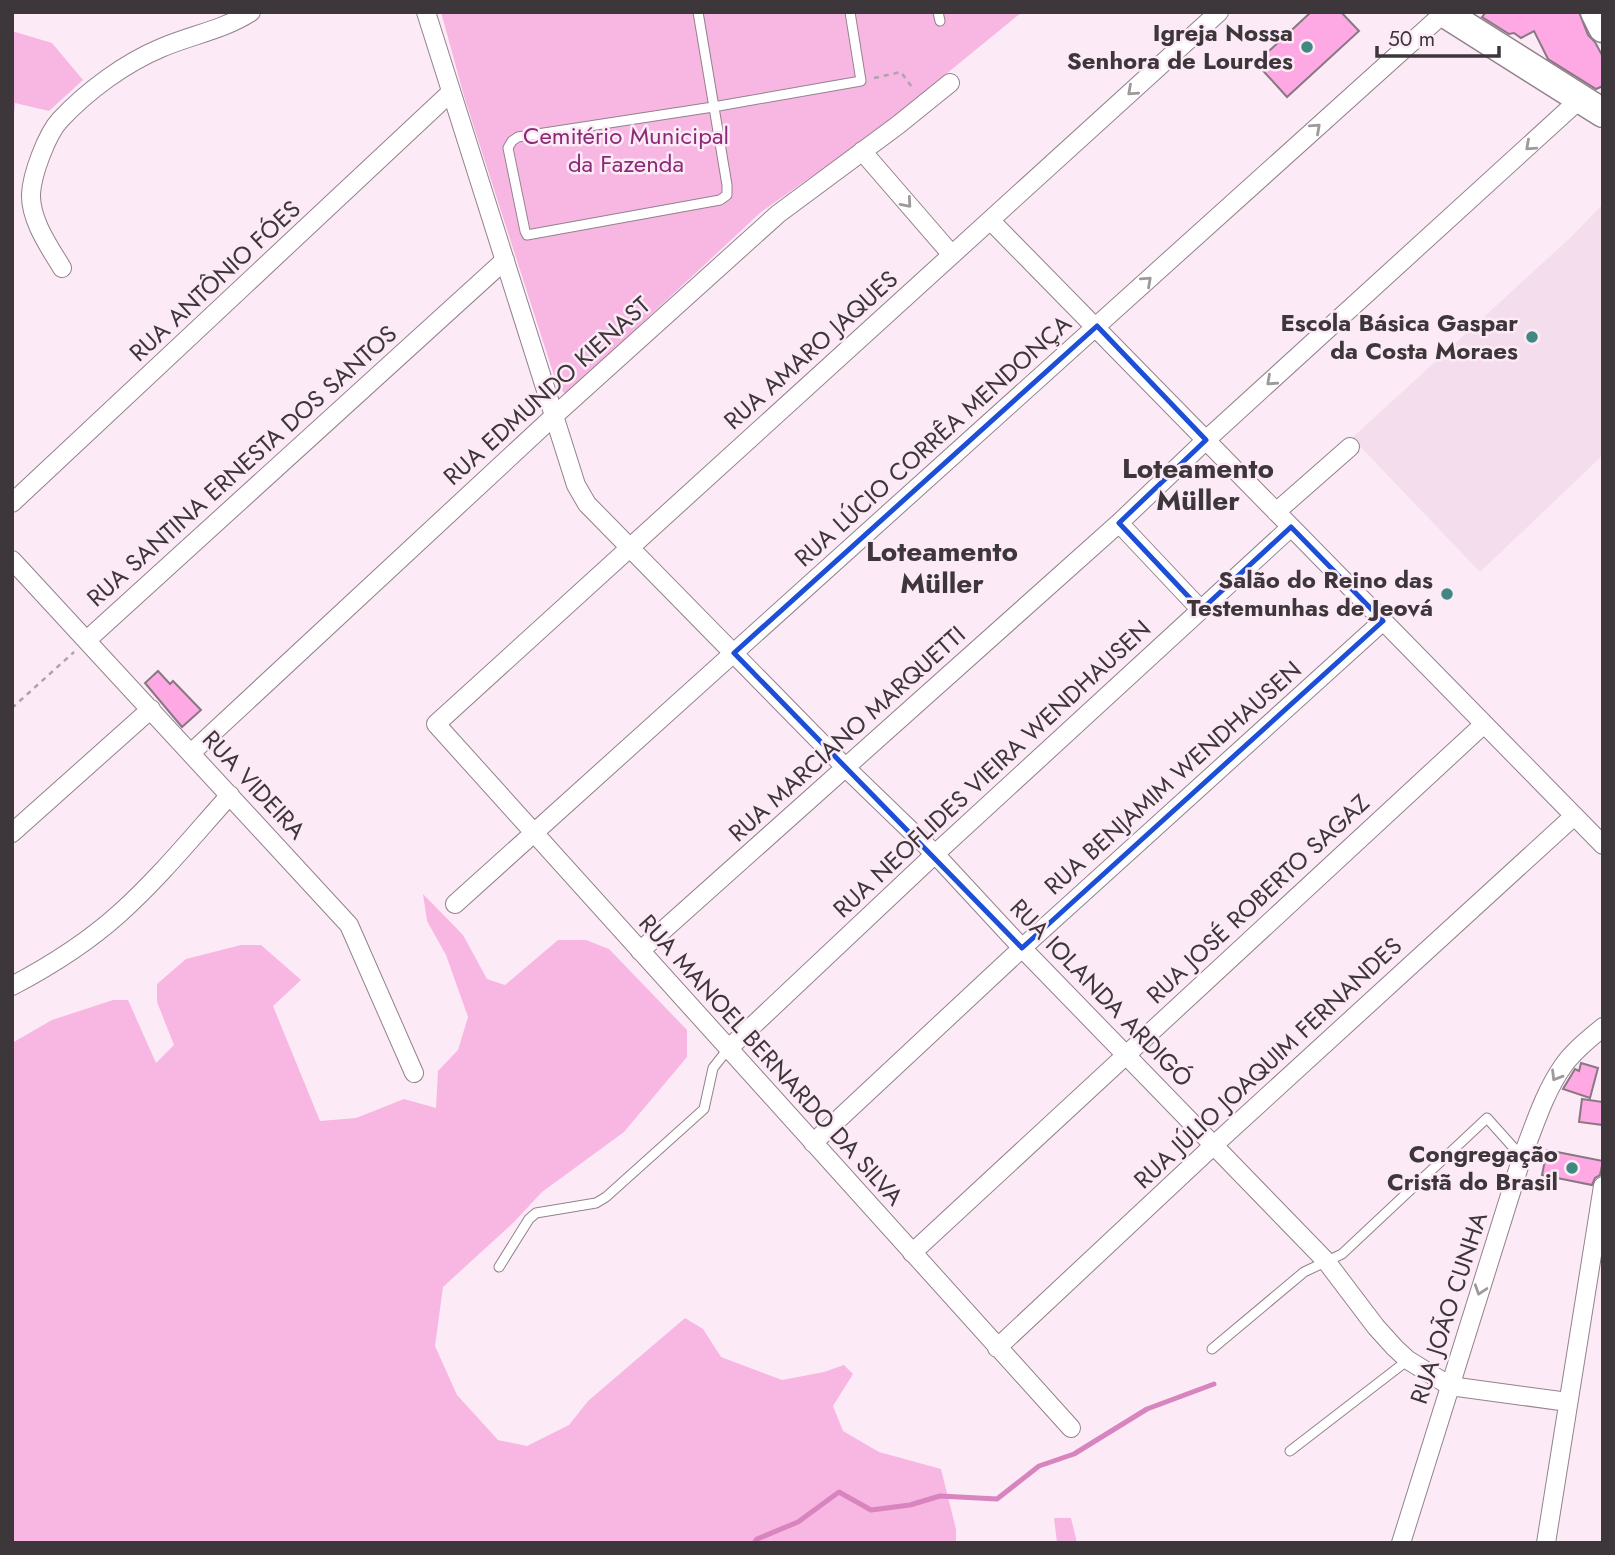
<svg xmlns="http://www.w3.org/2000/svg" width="1615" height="1555" viewBox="0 0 1615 1555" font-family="Jost,sans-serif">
<rect width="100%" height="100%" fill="#fcebf6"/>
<!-- built -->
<path fill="#f4ddec" d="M1603 204V455L1480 572 1352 438 1572 236Z"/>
<!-- green -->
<path fill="#f8b6e3" d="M441 12H1022L875 132 761 212 566 394 558 388 464 96Z
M12 31 52 43 83 80 49 111 15 103 12 136Z
M423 894 463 935 487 979 505 985 558 940H586L609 949 687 1030V1057L624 1132 542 1192 514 1222 443 1287 435 1346 457 1395 498 1440 527 1446 569 1425 588 1401 685 1318 703 1329 721 1357 782 1380 824 1372 844 1365 853 1374 833 1406 843 1431 879 1452 941 1469 956 1529V1543H12V1043L52 1020 113 1000H128L156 1063 174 1045 157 1002V984L186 959 241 945H261L301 980 273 1006 320 1121 356 1118 404 1099 436 1108 438 1071 458 1050 468 1017 446 955 427 921Z
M1054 1518H1071L1077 1543H1057Z"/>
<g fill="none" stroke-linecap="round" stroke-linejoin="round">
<!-- stream -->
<path stroke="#d784bf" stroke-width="5" d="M754 1543 757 1539 798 1522 839 1492 871 1510 910 1505 940 1496 997 1499 1039 1466 1074 1454 1147 1409 1214 1384"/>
</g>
<!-- building -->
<path fill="#fea8e4" stroke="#887882" stroke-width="2" d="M1311 12H1341L1359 31 1287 97 1256 63Z
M1486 12H1579L1588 35 1595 42 1603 57V86L1596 89 1548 59 1534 31 1521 38 1514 33 1509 34 1482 17Z
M158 671 170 684 173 681 201 710 182 727 145 683Z
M1581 1063 1598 1068 1590 1098 1563 1089 1575 1069 1579 1071Z
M1582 1099 1603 1102V1125L1579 1122Z
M1547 1150 1603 1161 1600 1175 1595 1178 1592 1185 1542 1175Z"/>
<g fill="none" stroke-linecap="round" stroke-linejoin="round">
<defs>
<path id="lane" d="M698 12 727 185V195L720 200 527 235 525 231 508 148 512 141 518 137 713 107 861 81 850 12
M938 12 940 21
M499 1267 529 1219 536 1213 596 1203 606 1197 704 1109 713 1068 728 1049
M1212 1349 1304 1272 1342 1254 1487 1118 1521 1156
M1290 1451 1408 1360"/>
<path id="street" d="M426 12 576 485 587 504 846 768 935 854 1022 948 1326 1261 1376 1327 1395 1348 1408 1360 1450 1386 1568 1402
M862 151 952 255
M991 221 1603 845
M62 268C50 248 30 220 31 194 32 174 47 134 60 120 87 91 125 63 161 48 191 35 223 30 251 12
M12 503 450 93
M1276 512 1350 447
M1119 523 1201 610
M12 560 349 925 414 1073
M87 640 505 260
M191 753 554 416 778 214 898 125 950 83
M12 833 151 709
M455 904 1444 13
M640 951 1119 523 1206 440 1580 99
M12 986C50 966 88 942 120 913 160 877 194 835 230 795
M728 1049 935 854 1291 527
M813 1143 1022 948 1383 621
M912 1253 1484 724
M997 1348 1214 1145 1574 816
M1071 1428 436 724 1219 12
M1401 1543 1522 1157C1534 1127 1544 1093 1563 1066 1573 1051 1589 1039 1603 1027
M1546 1543 1603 1186"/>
<path id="primary" d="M1443 12 1603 113
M1595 12 1603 28"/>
</defs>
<!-- lane casing -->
<use href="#lane" stroke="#92828c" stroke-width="11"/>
<!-- street casing -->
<use href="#street" stroke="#92828c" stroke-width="20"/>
<!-- primary casing -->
<use href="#primary" stroke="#92828c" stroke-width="31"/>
<!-- path -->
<path stroke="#afa2aa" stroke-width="2.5" stroke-dasharray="5 5" stroke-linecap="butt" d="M874 78 901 72 914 90
M12 708 74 652"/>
<!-- lane -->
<use href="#lane" stroke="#fff" stroke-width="9"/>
<!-- street -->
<use href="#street" stroke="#fff" stroke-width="18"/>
<!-- primary -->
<use href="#primary" stroke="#fff" stroke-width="28"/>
</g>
<!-- one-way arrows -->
<defs><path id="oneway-chevron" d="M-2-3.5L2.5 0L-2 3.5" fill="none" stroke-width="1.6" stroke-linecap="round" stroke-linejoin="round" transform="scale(1.75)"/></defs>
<g stroke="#9e9a9c">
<use href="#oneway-chevron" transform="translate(1132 91) rotate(138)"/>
<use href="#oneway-chevron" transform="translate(1316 128) rotate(-42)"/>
<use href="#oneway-chevron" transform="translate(1530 146) rotate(138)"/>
<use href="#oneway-chevron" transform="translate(907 203) rotate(49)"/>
<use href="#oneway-chevron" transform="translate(1147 281) rotate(-42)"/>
<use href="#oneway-chevron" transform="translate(1271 381) rotate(138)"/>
<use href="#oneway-chevron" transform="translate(1556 1076) rotate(121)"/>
<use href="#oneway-chevron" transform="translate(1480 1290) rotate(108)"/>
</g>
<!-- marked area -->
<path fill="none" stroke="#1d4ed8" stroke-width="5" stroke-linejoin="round" d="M1097 326 1206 440 1119 523 1201 610 1291 527 1383 621 1022 948 734 653Z"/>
<!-- markers -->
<g fill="#418882" stroke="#fcebf6" stroke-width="2.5">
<circle cx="1307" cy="47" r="7"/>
<circle cx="1532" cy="337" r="7"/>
<circle cx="1447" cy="594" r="7"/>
<circle cx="1572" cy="1168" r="7"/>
</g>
<g text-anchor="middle" stroke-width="5" stroke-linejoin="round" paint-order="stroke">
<!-- poi labels -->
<g font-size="24" font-weight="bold" fill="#3d363a" stroke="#fcebf6" text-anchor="end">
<text x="1293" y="41">Igreja Nossa<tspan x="1293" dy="28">Senhora de Lourdes</tspan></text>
<text x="1518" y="331">Escola Básica Gaspar<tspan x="1518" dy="28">da Costa Moraes</tspan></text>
<text x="1433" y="588">Salão do Reino das<tspan x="1433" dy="28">Testemunhas de Jeová</tspan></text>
<text x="1558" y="1162">Congregação<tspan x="1558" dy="28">Cristã do Brasil</tspan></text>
</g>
<!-- park labels -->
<g font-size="24" fill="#8b2b75" stroke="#fcebf6">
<text x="626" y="144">Cemitério Municipal<tspan x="626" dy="28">da Fazenda</tspan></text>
</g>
<!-- street labels -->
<g font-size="24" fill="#3d363a" stroke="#fcebf6">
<text transform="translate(215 281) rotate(-43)" y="8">RUA ANTÔNIO FÓES</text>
<text transform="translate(811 350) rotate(-42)" y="8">RUA AMARO JAQUES</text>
<text transform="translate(547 391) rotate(-42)" y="8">RUA EDMUNDO KIENAST</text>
<text transform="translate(933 441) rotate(-42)" y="8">RUA LÚCIO CORRÊA MENDONÇA</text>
<text transform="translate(242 466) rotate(-42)" y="8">RUA SANTINA ERNESTA DOS SANTOS</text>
<text transform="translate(847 734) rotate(-42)" y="8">RUA MARCIANO MARQUETTI</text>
<text transform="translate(992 769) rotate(-43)" y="8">RUA NEOFLIDES VIEIRA WENDHAUSEN</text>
<text transform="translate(1173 778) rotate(-42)" y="8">RUA BENJAMIM WENDHAUSEN</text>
<text transform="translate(254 785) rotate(47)" y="8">RUA VIDEIRA</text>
<text transform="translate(1258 899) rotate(-43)" y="8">RUA JOSÉ ROBERTO SAGAZ</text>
<text transform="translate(1101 993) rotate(46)" y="8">RUA IOLANDA ARDIGÓ</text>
<text transform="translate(771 1060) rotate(48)" y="8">RUA MANOEL BERNARDO DA SILVA</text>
<text transform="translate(1268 1063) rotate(-43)" y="8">RUA JÚLIO JOAQUIM FERNANDES</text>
<text transform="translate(1449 1308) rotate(-72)" y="8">RUA JOÃO CUNHA</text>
</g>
<!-- quarter labels -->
<g font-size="28" font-weight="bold" fill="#3d363a" stroke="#fcebf6">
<text x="1198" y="478">Loteamento<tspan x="1198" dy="32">Müller</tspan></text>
<text x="942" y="561">Loteamento<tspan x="942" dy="32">Müller</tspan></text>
</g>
</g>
<!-- border -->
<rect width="1615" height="1555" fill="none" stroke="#3d363a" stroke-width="28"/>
<!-- scale -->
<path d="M1377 46v10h122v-10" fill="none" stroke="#3d363a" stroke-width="3.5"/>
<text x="1388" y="46" font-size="21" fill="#3d363a" stroke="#fcebf6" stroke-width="5" paint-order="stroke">50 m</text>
</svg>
